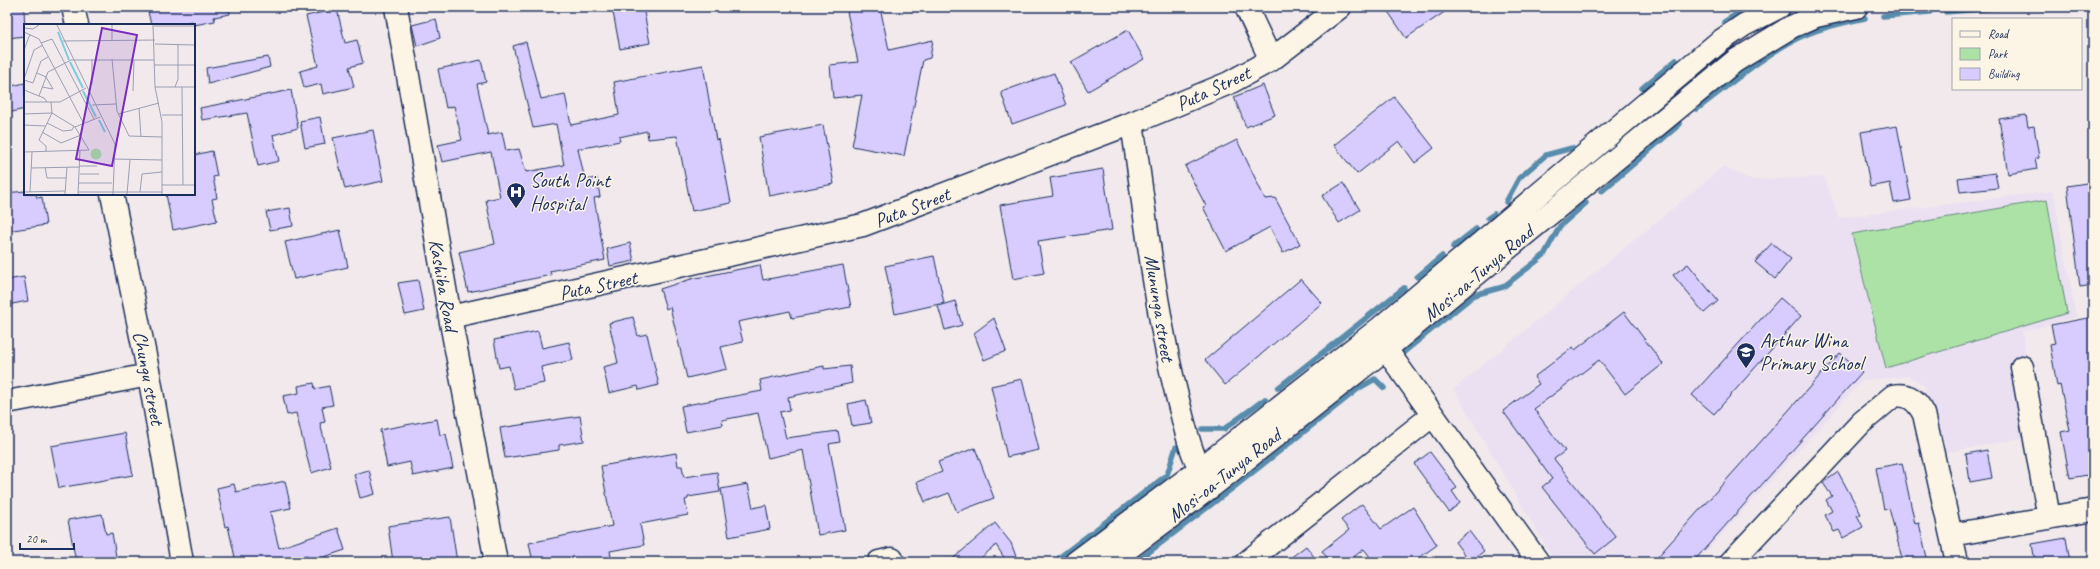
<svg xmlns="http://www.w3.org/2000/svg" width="2100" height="569" viewBox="0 0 2100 569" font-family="Caveat,sans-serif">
<rect width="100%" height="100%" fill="#f1e9ec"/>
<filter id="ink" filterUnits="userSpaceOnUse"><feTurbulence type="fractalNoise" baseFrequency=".025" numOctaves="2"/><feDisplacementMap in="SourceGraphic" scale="8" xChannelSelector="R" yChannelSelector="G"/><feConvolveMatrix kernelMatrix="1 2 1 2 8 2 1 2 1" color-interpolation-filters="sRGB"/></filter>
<g filter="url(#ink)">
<!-- built -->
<path fill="#eae0f1" d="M1723 167 1752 180 1824 177 1839 218 2053 191 2076 317 2022 332 2027 357 2012 362 2027 437 1943 453 1924 385 1909 376 1863 380 1696 562H1555L1454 389Z"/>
<!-- green -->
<path fill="#ace2a5" stroke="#648882" d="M2047 200 2067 313 1886 368 1852 234Z"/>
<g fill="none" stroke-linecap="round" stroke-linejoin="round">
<!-- stream -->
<path stroke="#588cac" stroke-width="5.5" d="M1946 12 2003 7
M1883 16 1930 12
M1724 22 1747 7
M1642 88 1676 60
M1697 109C1728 86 1759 59 1792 41 1815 29 1841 23 1865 18
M1602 191 1680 124
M1506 202 1519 178 1546 155 1572 148
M1488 218 1494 214
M1453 247 1476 229
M1417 277 1442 256
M1403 359 1401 355 1405 351 1474 295 1503 287 1538 260 1544 255 1560 226 1586 203
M1278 388 1404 288
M1202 429H1224L1265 399
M1060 557 1167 475 1176 447
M1136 562 1234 487 1359 388 1375 379 1384 388"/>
</g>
<!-- building -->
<path fill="#d8ccfe" stroke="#1b2f5e" d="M7 7H24L25 36 7 38Z
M147 7H229L230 14 214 17 215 21 194 25 192 21 175 25H151Z
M612 7H643L650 43 620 49Z
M846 7H880L889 50 933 40 930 58 923 60 904 156 852 146 862 95 833 98 830 65 858 62Z
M1385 7H1452L1406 38Z
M337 9 345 43 357 40 363 63 349 67 354 87 323 94 321 84 304 88 300 71 318 66 306 16Z
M436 19 440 38 417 46 412 25Z
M1128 30 1144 59 1088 91 1071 62Z
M526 42 541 99 565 94 571 125 619 115 614 82 703 65 716 140 719 139 731 203 692 211 677 136 648 139 647 131 619 137 620 141 578 149 585 180 597 178 600 197 594 198 605 260 550 271 551 275 468 292 459 252 495 244 486 200 500 197 491 152 442 162 438 145 462 140 454 106 446 108 438 69 481 60 486 82 477 84 488 135 502 132 506 151 519 149 526 172 564 165 556 124 533 128 513 46Z
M268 57 270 67 208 84 206 68Z
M1054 73 1066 105 1012 124 1001 92Z
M25 83V109L7 113V87Z
M1263 85 1275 115 1246 127 1234 97Z
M291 90 298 128 273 135 279 161 258 166 247 113 202 120 200 108Z
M1394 97 1434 148 1415 163 1399 141 1357 174 1334 145Z
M2026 115 2028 127 2034 126 2039 158 2035 159 2037 169 2008 174 1999 119Z
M320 117 325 144 305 148 300 121Z
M823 125 834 184 769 196 759 137Z
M1897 126 1911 200 1894 203 1890 183 1870 187 1861 132Z
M373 130 383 181 345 189 333 138Z
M1237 140 1265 199 1275 198 1300 244 1283 253 1270 227 1226 251 1203 207 1206 206 1185 166Z
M212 151 217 176 213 177 217 198 212 199 217 221 173 230 166 194H194V155Z
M1103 169 1112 230 1038 241 1044 273 1013 279 1000 205 1053 196 1050 178Z
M1995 173 1998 188 1960 192 1958 178Z
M2093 182V285L2080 287 2067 186Z
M1343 183 1360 210 1339 223 1322 196Z
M25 191V194H36L37 198 42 197 46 225 7 231V193Z
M290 208 293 226 270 230 266 212Z
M340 230 348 267 294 279 285 242Z
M630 243 634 261 610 266 607 249Z
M1772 243 1791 259 1775 279 1755 262Z
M934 256 944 303 895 314 885 266Z
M1688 264 1718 301 1704 313 1673 275Z
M760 265 763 280 843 265 851 307 792 318 790 311 738 322 743 342 721 347 727 369 687 378 670 307 666 309 660 289 691 279Z
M24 277 28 301 7 305V280Z
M1301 279 1322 303 1225 385 1205 360Z
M418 280 424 311 405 315 398 283Z
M1780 298 1801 316 1714 414 1692 395Z
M955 301 962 325 945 330 938 306Z
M1624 312 1663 364 1625 394 1599 360 1534 409 1565 451 1554 459 1616 537 1595 554 1542 487 1552 479 1503 411 1539 384 1534 377 1573 347 1575 350Z
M633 317 638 336 647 334 659 385 639 390 638 386 609 393 603 367 618 363 609 323Z
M2093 317V474L2070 478 2061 432 2070 430 2060 385 2057 386 2050 345 2055 344 2051 325Z
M994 318 1006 351 984 360 974 333Z
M538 331 542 348 569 342 573 360 541 367 544 383 514 389 509 366 499 368 494 340Z
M1840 353 1862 372 1693 562H1653Z
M824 366V369L850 366 852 383 788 397 790 410 780 412 786 438 838 431 840 442 829 444 845 530 818 535 803 450 768 458 758 413 722 420 723 425 686 432 681 406 762 391 760 380Z
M1022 379 1039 450 1007 457 991 386Z
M314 383 315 389 329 386 333 405 322 407 325 422 320 423 331 467 311 473 296 413 287 415 283 396 299 393 298 386Z
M866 400 871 423 852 426 848 404Z
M580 416 584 441 559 445V450L505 458 500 428Z
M437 419 440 435 446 434 453 468 413 476 410 462 387 467 380 430Z
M125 433 133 475 59 488 51 446Z
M975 448 994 498 957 512 949 493 925 502 917 482 942 472 938 462Z
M1987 450 1992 478 1970 482 1966 454Z
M1430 452 1457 488 1452 491 1460 503 1449 512 1414 464Z
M676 453 678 466H682L684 477 717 472 720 492 688 497V499L685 500 688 515 640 524 644 545 610 551 612 562H533L529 543 612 526 601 466Z
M1902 463 1915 524 1919 523 1928 562H1903L1889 508 1884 510 1876 468Z
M369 470 375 494 360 498 354 474Z
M1838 472 1861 514 1857 515 1863 527 1843 538 1839 530 1834 532 1825 515 1832 511 1826 500 1832 496 1823 483Z
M285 481 291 508 270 512 279 548 338 528 345 550 309 562 307 556 282 562H236L228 526 225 527 217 488 234 484 236 492Z
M748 484 753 508 766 505 770 529 729 537 721 489Z
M1362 504 1381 529 1413 507 1437 545 1413 562H1374L1364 549 1347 562H1330L1322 551 1349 530 1341 520Z
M102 514 106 534 112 533 117 562H76L68 520Z
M450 517 457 562H393L388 526Z
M995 523 1011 543 1018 562H1007L996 545 976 562H949Z
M1469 531 1484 551 1470 562 1455 542Z
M2066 538 2070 562H2035L2032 544Z
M1306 546 1318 562H1285Z"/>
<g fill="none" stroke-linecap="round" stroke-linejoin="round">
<defs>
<path id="minor" d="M73 7 77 25
M396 7 450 317 496 562
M1246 7 1271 60
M1132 123C1146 217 1155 313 1179 404 1187 434 1191 460 1211 485
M112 194 149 375 182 562
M450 317 863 225 1132 123 1229 83 1271 60 1340 7
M1375 334 1538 562
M2022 367 2049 518
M7 402 149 375
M1951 535 2093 510
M879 562 892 559
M1247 562 1433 415
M1731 562 1861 423 1893 396C1909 393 1917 401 1924 414L1957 562"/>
<path id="major" d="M1076 562 1199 470 1380 328 1719 42 1744 25 1779 7
M1110 562 1212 486 1393 343 1735 61 1791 27 1816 16 1856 7"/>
</defs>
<!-- minor casing -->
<use href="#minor" stroke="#1b2f5e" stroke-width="25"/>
<!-- major casing -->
<use href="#major" stroke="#1b2f5e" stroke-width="25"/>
<!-- minor -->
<use href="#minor" stroke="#fcf5e5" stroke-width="22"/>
<!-- major -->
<use href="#major" stroke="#fcf5e5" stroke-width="22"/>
</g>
</g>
<!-- icons -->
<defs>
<symbol id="hospital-pin" viewBox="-11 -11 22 30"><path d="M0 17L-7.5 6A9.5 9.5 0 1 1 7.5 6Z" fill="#1b2f5e" stroke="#fcf5e5"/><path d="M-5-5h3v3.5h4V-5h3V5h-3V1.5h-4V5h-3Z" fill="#fff"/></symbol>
<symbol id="school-pin" viewBox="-11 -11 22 30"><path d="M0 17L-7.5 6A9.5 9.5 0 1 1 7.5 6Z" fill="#1b2f5e" stroke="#fcf5e5"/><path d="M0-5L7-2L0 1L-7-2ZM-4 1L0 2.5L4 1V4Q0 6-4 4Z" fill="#fff"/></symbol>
</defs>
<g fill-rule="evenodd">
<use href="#hospital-pin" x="505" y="181" width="22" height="30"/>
<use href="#school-pin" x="1735" y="341" width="22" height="30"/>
</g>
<g text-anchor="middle" stroke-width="3" stroke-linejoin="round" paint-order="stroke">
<!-- street labels -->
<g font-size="20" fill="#1b2f5e" stroke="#fcf5e5">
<text transform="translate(1213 88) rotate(-25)" y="7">Puta Street</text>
<text transform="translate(912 207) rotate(-21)" y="7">Puta Street</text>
<text transform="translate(1478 273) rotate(-40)" y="7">Mosi-oa-Tunya Road</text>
<text transform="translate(444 285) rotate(80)" y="7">Kashiba Road</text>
<text transform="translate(598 285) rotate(-12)" y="7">Puta Street</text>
<text transform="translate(1160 308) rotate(81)" y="7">Mununga street</text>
<text transform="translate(149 378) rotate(79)" y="7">Chungu street</text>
<text transform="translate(1224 475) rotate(-38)" y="7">Mosi-oa-Tunya Road</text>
</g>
<!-- poi labels -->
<g font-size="20" fill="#1b2f5e" stroke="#fcf5e5" text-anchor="start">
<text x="530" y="187">South Point<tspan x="530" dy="23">Hospital</tspan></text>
<text x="1760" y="347">Arthur Wina<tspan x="1760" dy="23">Primary School</tspan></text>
</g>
</g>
<!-- overview -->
<g transform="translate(24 24)">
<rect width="171" height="171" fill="#f1e9ec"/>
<path d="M66.5 130a5.5 5.5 0 1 1 11 0a5.5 5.5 0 1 1-11 0Z" fill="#ace2a5"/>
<path fill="none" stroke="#80cae0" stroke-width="2" d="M34 8 45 36M46 38 59 64M59 67 72 93M75 96 81 108"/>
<path fill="none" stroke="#9b9fb3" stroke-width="1" d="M33 1 91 120 89 170M129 1 131 63 138 98V170M130 2H171M0 4 9 5 15 1M0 8 15 15 60 100M88 16V1M39 17 131 16M17 19 28 15 70 95M131 20 171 21M0 26 6 10M68 35V60M88 35 93 87 105 112 138 113M130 41H171M13 49 22 53 29 65 18 63M0 55 10 26 19 21M0 56 9 59 17 37 24 33M131 63H171M151 63 154 55V20M158 63 159 161M0 66 20 74 23 78M109 67 110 36M15 72 24 48 47 36H130M0 78H36L62 64M27 78 28 89 51 103 76 93M68 81 92 80M115 84 117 113M0 90 28 89M94 90 135 79M138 91H159M23 99 39 107 48 106 50 102M0 101 21 102M18 108 37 119 57 111M22 127V122L15 116 28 89M0 128 65 126 51 103M90 135 138 136M56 142H73M21 143 23 154H42M7 144 56 143M56 150H75M55 159H88M138 161H171M0 168 41 167M6 168 8 128M54 168H138M116 168 118 150 138 148M41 170 43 143M54 170 56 126M103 170 106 136"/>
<path fill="#7b2cbf" fill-opacity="0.15" stroke="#7b2cbf" stroke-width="2" d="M78 4 113 11 88 142 52 135Z"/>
<rect width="171" height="171" fill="none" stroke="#1b2f5e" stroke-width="2"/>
</g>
<!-- margin -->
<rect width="2100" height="569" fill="none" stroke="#fcf5e5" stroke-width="24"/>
<rect x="12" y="12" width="2076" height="545" fill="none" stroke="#1b2f5e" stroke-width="1.5" filter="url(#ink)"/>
<!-- legend -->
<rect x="1952" y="18" width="130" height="72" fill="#fcf5e5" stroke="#a2a6af"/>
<rect x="1960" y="31" width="20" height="6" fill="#fcf5e5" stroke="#a2a6af"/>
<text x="1988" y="38" font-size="12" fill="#1b2f5e">Road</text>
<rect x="1960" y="48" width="20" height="12" fill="#ace2a5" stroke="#a2a6af"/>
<text x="1988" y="58" font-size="12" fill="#1b2f5e">Park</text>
<rect x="1960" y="68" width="20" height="12" fill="#d8ccfe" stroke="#a2a6af"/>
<text x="1988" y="78" font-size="12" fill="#1b2f5e">Building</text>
<!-- scale -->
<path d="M20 543v6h54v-6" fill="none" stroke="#1b2f5e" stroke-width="2"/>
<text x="26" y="543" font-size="12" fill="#1b2f5e" stroke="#fcf5e5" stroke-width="3" paint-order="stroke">20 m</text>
</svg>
